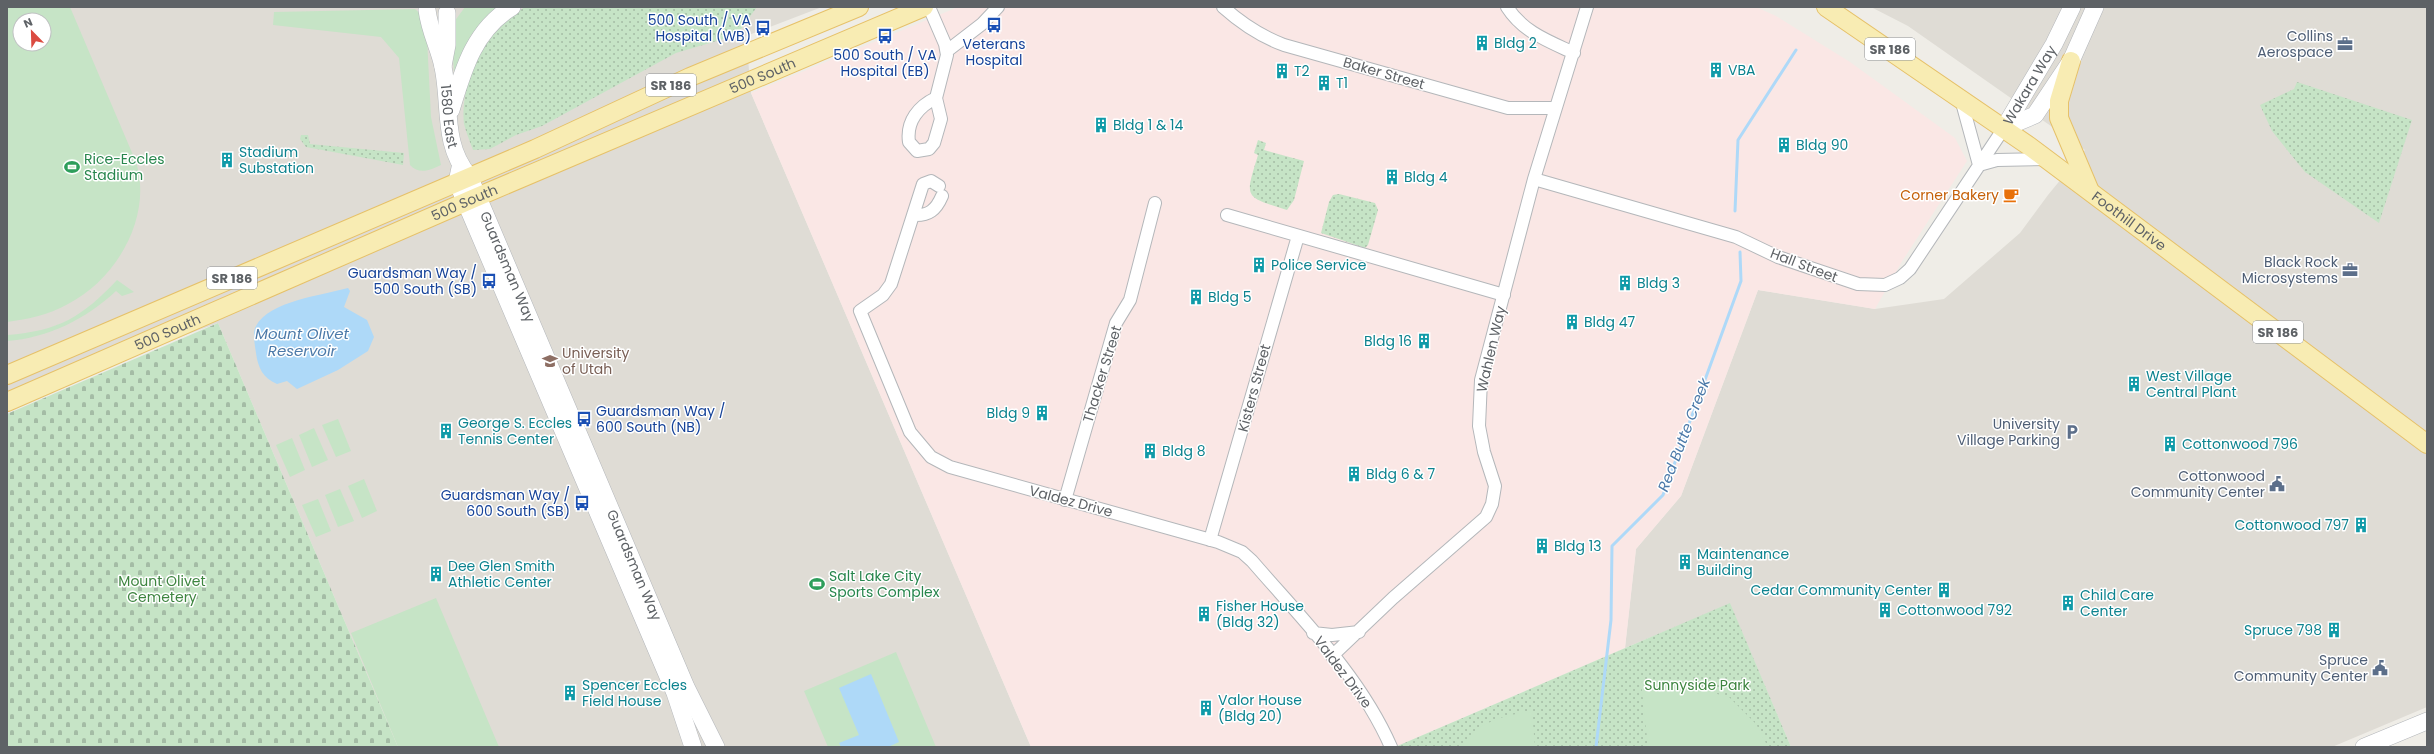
<svg xmlns="http://www.w3.org/2000/svg" width="2434" height="754" viewBox="0 0 2434 754" font-family="Poppins,sans-serif">
<defs>
<pattern id="grass-dots" width="8" height="8" patternUnits="userSpaceOnUse"><rect width="8" height="8" fill="#c6e4c6"/><path d="M2 2h.1M6 6h.1" fill="none" stroke="#a4bca5" stroke-width="1.8" stroke-linecap="round"/></pattern>
<pattern id="cemetery-stones" width="16" height="16" patternUnits="userSpaceOnUse"><rect width="16" height="16" fill="#c6e4c6"/><path d="M2 7V4a2 2 0 0 1 4 0v3zM10 15v-3a2 2 0 0 1 4 0v3z" fill="#a4bca5"/></pattern>
</defs>
<rect width="100%" height="100%" fill="#efede7"/>
<!-- education -->
<path fill="#dfdcd5" fill-rule="evenodd" d="M7 7H822L746 36 751 93 1031 747H398L218 323 7 400ZM20 20H44V44H20Z
M1871 7H2427V707L2332 747H1791L1730 604 1625 648 1636 549 1681 496 1758 290 1875 309 1944 299 2020 233 2048 195 2085 150 1908 26Z"/>
<!-- medical -->
<path fill="#fae7e5" d="M958 7H1756L1776 16 1850 62 1955 138 1967 161 1901 263 1875 309 1758 290 1681 496 1636 549 1625 648 1395 747H1031L751 93Z"/>
<!-- grass -->
<path fill="url(#grass-dots)" d="M525 7H757L738 33 730 37 676 53 542 126 516 135 490 149 473 150C470 142 466 132 464 124 461 103 471 57 485 40 496 27 510 16 525 7Z
M2297 82 2412 120 2379 223 2305 172 2272 131 2260 105 2294 89Z
M301 135H308L310 144 404 153 403 165 306 147 300 139Z
M1258 140 1266 143 1264 150 1304 161 1294 200 1287 210C1243 196 1245 198 1258 155L1254 153Z
M1339 194 1375 203 1378 210 1368 245 1365 248 1321 233 1329 202 1333 195Z
M1730 603 1791 747H1395Z"/>
<!-- cemetery -->
<path fill="url(#cemetery-stones)" d="M218 323 398 747H7V414Z"/>
<!-- garden -->
<path fill="#c6e4c6" fill-rule="evenodd" d="M7 7H70L136 162C153 216 117 279 68 304 49 315 28 319 7 322ZM20 20H44V44H20Z
M465 7H499L471 35 454 72 451 26Z
M415 9 426 19 431 117 441 165C431 170 419 175 410 165L399 58 381 37 273 25 274 12Z
M117 280 134 292 122 296 116 291C86 319 48 338 7 341V335C59 331 82 317 117 280Z
M338 419 351 451 336 457 322 425Z
M314 428 328 460 312 467 299 435Z
M292 438 305 470 290 477 276 445Z
M364 479 377 511 362 518 348 486Z
M340 489 354 521 338 527 325 495Z
M318 499 331 531 316 537 302 505Z
M436 598 499 747H398L351 633Z
M896 652 936 747H828L804 691Z
M1641 681 1678 684 1729 697 1756 724 1768 747H1648Z
M1532 712 1535 747H1462C1474 723 1507 714 1532 712Z"/>
<!-- water -->
<path fill="#aed9f8" d="M348 288 350 291 344 307 367 320 374 337 368 351 338 370 297 389 287 381 277 384C263 378 258 368 256 353 255 345 252 333 256 326 269 301 323 295 348 288Z
M871 674 899 742 888 747H841L839 743 859 735 839 688Z"/>
<g fill="none" stroke-linecap="round" stroke-linejoin="round">
<!-- stream -->
<path stroke="#aed9f8" stroke-width="3" d="M1735 211 1738 140 1796 50
M1596 747 1611 620 1612 546 1663 495 1741 281 1740 252"/>
<defs>
<path id="street" d="M929 7 945 44 947 55 936 98 941 119 934 143 929 149 917 151 909 142C906 121 919 106 936 98
M1223 7C1242 24 1260 36 1284 45L1508 108H1555
M1507 7C1523 32 1548 41 1574 53
M947 51 982 24 998 7
M1961 99 1979 165
M1979 165 1997 160 2047 159
M1534 179 1736 237 1778 257 1858 284 1885 285 1900 278 1910 269 2004 128
M939 186 931 181 923 184 891 284 883 295 860 311 910 432 931 457 950 467 1218 542 1242 552 1252 561C1302 619 1360 676 1391 747
M913 215C929 216 936 210 942 196
M1227 215 1504 295
M1065 500 1116 323 1130 300 1155 203
M1210 540 1298 236
M1313 633 1332 635 1359 632
M1332 656 1393 598 1486 517 1492 504 1495 486 1484 452 1479 426 1481 380 1534 179 1587 7"/>
<g id="secondary">
<path id="s1" d="M427 10C430 33 439 47 443 67 451 104 442 145 469 176L686 687 716 747"/>
<path d="M443 66 447 45V13"/>
<path d="M451 110C463 70 474 30 512 7"/>
<path d="M2004 128 2035 115 2071 61 2095 7"/>
<path id="s2" d="M2004 128 2054 44 2072 7"/>
<path d="M460 168 457 182 675 693 693 747"/>
<path d="M2364 747 2427 721"/>
</g>
<g id="primary">
<path id="s3" d="M1826 7 2029 146 2427 444"/>
<path d="M2071 61 2059 101V118L2089 189"/>
<path d="M7 375 535 149 690 77 859 7"/>
<path id="s4" d="M7 402 477 197 924 7"/>
</g>
</defs>
<!-- street casing -->
<use href="#street" stroke="#b4b7ba" stroke-width="14"/>
<!-- secondary casing -->
<use href="#secondary" stroke="#b3b6ba" stroke-width="18"/>
<!-- primary casing -->
<use href="#primary" stroke="#e6c169" stroke-width="20"/>
<!-- street -->
<use href="#street" stroke="#fff" stroke-width="12"/>
<!-- secondary -->
<use href="#secondary" stroke="#fff" stroke-width="17"/>
<!-- primary -->
<use href="#primary" stroke="#f8ecb3" stroke-width="18"/>
</g>
<!-- icons -->
<defs>
<symbol id="bus-bare" viewBox="-9 -9 18 18"><path d="M-5-6H5V4H4V6H2V4H-2V6H-4V4H-5ZM-3.5-4V0h7V-4ZM-3.5 1.2v1.5H-2V1.2ZM2 1.2v1.5H3.5V1.2Z" fill="#1a4fb4" stroke="#fff" stroke-width="2.5" paint-order="stroke"/></symbol>
<symbol id="building-bare" viewBox="-9 -9 18 18"><path d="M-4-6H4V6H1V3H-1V6H-4ZM-2.5-4.3h1.7v1.8h-1.7ZM.8-4.3h1.7v1.8H.8ZM-2.5-1h1.7V.8h-1.7ZM.8-1h1.7V.8H.8Z" fill="#0f9aa8" stroke="#fff" stroke-width="2.5" paint-order="stroke"/></symbol>
<symbol id="office-bare" viewBox="-9 -9 18 18"><path d="M-6-3h4V-5.5h4V-3h4V5H-6ZM-1-4.5V-3h2v-1.5ZM-6 0V1H6V0Z" fill="#5c6f8a" stroke="#fff" stroke-width="2.5" paint-order="stroke"/></symbol>
<symbol id="stadium-bare" viewBox="-9 -9 18 18"><path d="M0-5a6.5 5 0 1 0 0 10a6.5 5 0 1 0 0-10ZM-3.5-1.8h7v3.6h-7Z" fill="#2e9e5b" stroke="#fff" stroke-width="2.5" paint-order="stroke"/></symbol>
<symbol id="cafe-bare" viewBox="-9 -9 18 18"><path d="M-5.5-4.5H6V0H3Q3 3.5 0 3.5H-2.5Q-5.5 3.5-5.5 0ZM3-3.2v2h1.7v-2ZM-6 4.5H4V6H-6Z" fill="#e8710a" stroke="#fff" stroke-width="2.5" paint-order="stroke"/></symbol>
<symbol id="university-bare" viewBox="-9 -9 18 18"><path d="M0-5L7-2L0 1L-7-2ZM-4 1L0 2.5L4 1V4Q0 6-4 4Z" fill="#8d6e63" stroke="#fff" stroke-width="2.5" paint-order="stroke"/></symbol>
<symbol id="parking-bare" viewBox="-9 -9 18 18"><path d="M-3.5-5.5H1a3.5 3.5 0 0 1 0 7H-1V5.5H-3.5ZM-1-3.4V-.6H.8a1.4 1.4 0 0 0 0-2.8Z" fill="#5c6f8a" stroke="#fff" stroke-width="2.5" paint-order="stroke"/></symbol>
<symbol id="civic-bare" viewBox="-9 -9 18 18"><path d="M-.6-6.5H3V-4.5H.6V-3L4-1V1h2V6H-6V1h2V-1L-.6-3ZM-1.2 2.5V6h2.4V2.5Z" fill="#5c6f8a" stroke="#fff" stroke-width="2.5" paint-order="stroke"/></symbol>
</defs>
<g fill-rule="evenodd">
<use href="#bus-bare" x="983" y="14" width="22" height="22"/>
<use href="#bus-bare" x="752" y="17" width="22" height="22"/>
<use href="#bus-bare" x="874" y="25" width="22" height="22"/>
<use href="#building-bare" x="1471" y="32" width="22" height="22"/>
<use href="#office-bare" x="2334" y="33" width="22" height="22"/>
<use href="#building-bare" x="1705" y="59" width="22" height="22"/>
<use href="#building-bare" x="1271" y="60" width="22" height="22"/>
<use href="#building-bare" x="1313" y="72" width="22" height="22"/>
<use href="#building-bare" x="1090" y="114" width="22" height="22"/>
<use href="#building-bare" x="1773" y="134" width="22" height="22"/>
<use href="#building-bare" x="216" y="149" width="22" height="22"/>
<use href="#stadium-bare" x="61" y="156" width="22" height="22"/>
<use href="#building-bare" x="1381" y="166" width="22" height="22"/>
<use href="#cafe-bare" x="2000" y="184" width="22" height="22"/>
<use href="#building-bare" x="1248" y="254" width="22" height="22"/>
<use href="#office-bare" x="2339" y="259" width="22" height="22"/>
<use href="#bus-bare" x="478" y="270" width="22" height="22"/>
<use href="#building-bare" x="1614" y="272" width="22" height="22"/>
<use href="#building-bare" x="1185" y="286" width="22" height="22"/>
<use href="#building-bare" x="1561" y="311" width="22" height="22"/>
<use href="#building-bare" x="1413" y="330" width="22" height="22"/>
<use href="#university-bare" x="539" y="350" width="22" height="22"/>
<use href="#building-bare" x="2123" y="373" width="22" height="22"/>
<use href="#building-bare" x="1031" y="402" width="22" height="22"/>
<use href="#bus-bare" x="573" y="408" width="22" height="22"/>
<use href="#building-bare" x="435" y="420" width="22" height="22"/>
<use href="#parking-bare" x="2061" y="421" width="22" height="22"/>
<use href="#building-bare" x="2159" y="433" width="22" height="22"/>
<use href="#building-bare" x="1139" y="440" width="22" height="22"/>
<use href="#building-bare" x="1343" y="463" width="22" height="22"/>
<use href="#civic-bare" x="2266" y="473" width="22" height="22"/>
<use href="#bus-bare" x="571" y="492" width="22" height="22"/>
<use href="#building-bare" x="2350" y="514" width="22" height="22"/>
<use href="#building-bare" x="1531" y="535" width="22" height="22"/>
<use href="#building-bare" x="1674" y="551" width="22" height="22"/>
<use href="#building-bare" x="425" y="563" width="22" height="22"/>
<use href="#stadium-bare" x="806" y="573" width="22" height="22"/>
<use href="#building-bare" x="1933" y="579" width="22" height="22"/>
<use href="#building-bare" x="2057" y="592" width="22" height="22"/>
<use href="#building-bare" x="1874" y="599" width="22" height="22"/>
<use href="#building-bare" x="1193" y="603" width="22" height="22"/>
<use href="#building-bare" x="2323" y="619" width="22" height="22"/>
<use href="#civic-bare" x="2369" y="657" width="22" height="22"/>
<use href="#building-bare" x="559" y="682" width="22" height="22"/>
<use href="#building-bare" x="1195" y="697" width="22" height="22"/>
</g>
<g text-anchor="middle" stroke-width="3" stroke-linejoin="round" paint-order="stroke">
<!-- shield labels -->
<g fill="#fff" stroke="#8e9194" stroke-width="1">
<rect x="1865" y="38" width="50" height="22" rx="3"/>
<rect x="646" y="74" width="50" height="22" rx="3"/>
<rect x="207" y="267" width="50" height="22" rx="3"/>
<rect x="2253" y="321" width="50" height="22" rx="3"/>
</g>
<g font-size="13" font-weight="bold" fill="#5e6266">
<text x="1890" y="54">SR 186</text>
<text x="671" y="90">SR 186</text>
<text x="232" y="283">SR 186</text>
<text x="2278" y="337">SR 186</text>
</g>
<!-- transit labels -->
<g font-size="14" fill="#164399" stroke="#fff" text-anchor="end">
<text x="751" y="25">500 South / VA<tspan x="751" dy="16">Hospital (WB)</tspan></text>
<text x="994" y="49" text-anchor="middle">Veterans<tspan x="994" dy="16">Hospital</tspan></text>
<text x="885" y="60" text-anchor="middle">500 South / VA<tspan x="885" dy="16">Hospital (EB)</tspan></text>
<text x="477" y="278">Guardsman Way /<tspan x="477" dy="16">500 South (SB)</tspan></text>
<text x="596" y="416" text-anchor="start">Guardsman Way /<tspan x="596" dy="16">600 South (NB)</tspan></text>
<text x="570" y="500">Guardsman Way /<tspan x="570" dy="16">600 South (SB)</tspan></text>
</g>
<!-- service labels -->
<g font-size="14" fill="#4e5e75" stroke="#fff" text-anchor="end">
<text x="2333" y="41">Collins<tspan x="2333" dy="16">Aerospace</tspan></text>
<text x="2338" y="267">Black Rock<tspan x="2338" dy="16">Microsystems</tspan></text>
<text x="2060" y="429">University<tspan x="2060" dy="16">Village Parking</tspan></text>
<text x="2265" y="481">Cottonwood<tspan x="2265" dy="16">Community Center</tspan></text>
<text x="2368" y="665">Spruce<tspan x="2368" dy="16">Community Center</tspan></text>
</g>
<!-- culture labels -->
<g font-size="14" fill="#0d838f" stroke="#fff" text-anchor="start">
<text x="1494" y="48">Bldg 2</text>
<text x="1728" y="75">VBA</text>
<text x="1294" y="76">T2</text>
<text x="1336" y="88">T1</text>
<text x="1113" y="130">Bldg 1 &amp; 14</text>
<text x="1796" y="150">Bldg 90</text>
<text x="239" y="157">Stadium<tspan x="239" dy="16">Substation</tspan></text>
<text x="1404" y="182">Bldg 4</text>
<text x="1271" y="270">Police Service</text>
<text x="1637" y="288">Bldg 3</text>
<text x="1208" y="302">Bldg 5</text>
<text x="1584" y="327">Bldg 47</text>
<text x="1412" y="346" text-anchor="end">Bldg 16</text>
<text x="2146" y="381">West Village<tspan x="2146" dy="16">Central Plant</tspan></text>
<text x="1030" y="418" text-anchor="end">Bldg 9</text>
<text x="458" y="428">George S. Eccles<tspan x="458" dy="16">Tennis Center</tspan></text>
<text x="2182" y="449">Cottonwood 796</text>
<text x="1162" y="456">Bldg 8</text>
<text x="1366" y="479">Bldg 6 &amp; 7</text>
<text x="2349" y="530" text-anchor="end">Cottonwood 797</text>
<text x="1554" y="551">Bldg 13</text>
<text x="1697" y="559">Maintenance<tspan x="1697" dy="16">Building</tspan></text>
<text x="448" y="571">Dee Glen Smith<tspan x="448" dy="16">Athletic Center</tspan></text>
<text x="1932" y="595" text-anchor="end">Cedar Community Center</text>
<text x="2080" y="600">Child Care<tspan x="2080" dy="16">Center</tspan></text>
<text x="1216" y="611">Fisher House<tspan x="1216" dy="16">(Bldg 32)</tspan></text>
<text x="1897" y="615">Cottonwood 792</text>
<text x="2322" y="635" text-anchor="end">Spruce 798</text>
<text x="582" y="690">Spencer Eccles<tspan x="582" dy="16">Field House</tspan></text>
<text x="1218" y="705">Valor House<tspan x="1218" dy="16">(Bldg 20)</tspan></text>
</g>
<!-- street labels -->
<g font-size="14" fill="#5e6266" stroke="#fff">
<text transform="translate(1384 73) rotate(16)" y="5">Baker Street</text>
<text dy="5" stroke="none"><textPath href="#s4" startOffset="823">500 South</textPath></text>
<text dy="5" stroke="none"><textPath href="#s2" startOffset="50">Wakara Way</textPath></text>
<text dy="5" stroke="none"><textPath href="#s1" startOffset="109">1580 East</textPath></text>
<text dy="5" stroke="none"><textPath href="#s4" startOffset="499">500 South</textPath></text>
<text dy="5" stroke="none"><textPath href="#s3" startOffset="371">Foothill Drive</textPath></text>
<text transform="translate(1804 265) rotate(21)" y="5">Hall Street</text>
<text dy="5" stroke="none"><textPath href="#s1" startOffset="272">Guardsman Way</textPath></text>
<text dy="5" stroke="none"><textPath href="#s4" startOffset="175">500 South</textPath></text>
<text transform="translate(1491 349) rotate(-77)" y="5">Wahlen Way</text>
<text transform="translate(1102 374) rotate(-73)" y="5">Thacker Street</text>
<text transform="translate(1254 388) rotate(-75)" y="5">Kisters Street</text>
<text transform="translate(1071 501) rotate(15)" y="5">Valdez Drive</text>
<text dy="5" stroke="none"><textPath href="#s1" startOffset="596">Guardsman Way</textPath></text>
<text transform="translate(1343 672) rotate(53)" y="5">Valdez Drive</text>
</g>
<!-- leisure labels -->
<g font-size="14" fill="#27864d" stroke="#fff" text-anchor="start">
<text x="84" y="164">Rice-Eccles<tspan x="84" dy="16">Stadium</tspan></text>
<text x="829" y="581">Salt Lake City<tspan x="829" dy="16">Sports Complex</tspan></text>
</g>
<!-- food labels -->
<g font-size="14" fill="#c56008" stroke="#fff" text-anchor="end">
<text x="1999" y="200">Corner Bakery</text>
</g>
<!-- education labels -->
<g font-size="14" fill="#785e54" stroke="#fff" text-anchor="start">
<text x="562" y="358">University<tspan x="562" dy="16">of Utah</tspan></text>
</g>
<!-- park labels -->
<g font-size="14" fill="#3e8540" stroke="#fff">
<text x="162" y="586">Mount Olivet<tspan x="162" dy="16">Cemetery</tspan></text>
<text x="1697" y="690">Sunnyside Park</text>
</g>
<!-- water labels -->
<g font-size="15" font-style="italic" fill="#4c7aa9" stroke="#fff">
<text x="302" y="339">Mount Olivet<tspan x="302" dy="17">Reservoir</tspan></text>
<text transform="translate(1684 435) rotate(-69)" y="5">Red Butte Creek</text>
</g>
</g>
<!-- border -->
<rect width="2434" height="754" fill="none" stroke="#5e6266" stroke-width="16"/>
<!-- north arrow -->
<g transform="translate(32 32) rotate(337)"><circle r="19" fill="#ffffff" stroke="#bfc0c2"/>
<path d="M0-3L7 15L0 10L-7 15Z" fill="#db4b41"/>
<text y="-6" font-size="11" font-weight="bold" text-anchor="middle" fill="#5e6266">N</text>
</g>
</svg>
